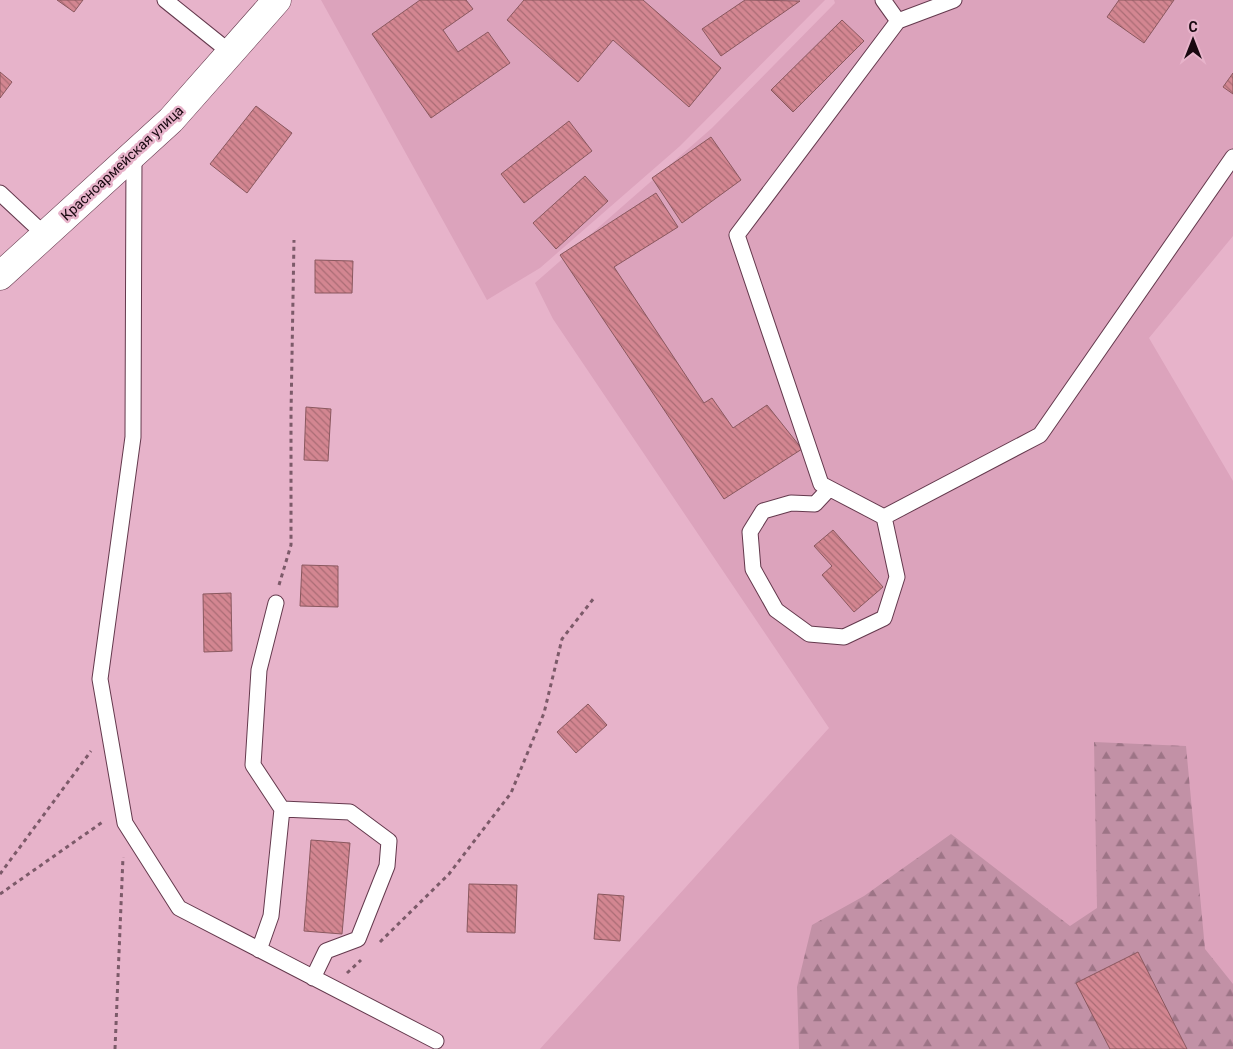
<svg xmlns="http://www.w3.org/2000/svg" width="1233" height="1049" viewBox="0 0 1233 1049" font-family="Roboto,sans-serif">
<defs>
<pattern id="forest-firs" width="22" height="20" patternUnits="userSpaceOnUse" patternTransform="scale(1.25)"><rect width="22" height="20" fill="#c291a6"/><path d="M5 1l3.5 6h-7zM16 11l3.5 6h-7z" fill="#9d7486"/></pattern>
<pattern id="building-back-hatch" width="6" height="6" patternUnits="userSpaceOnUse" patternTransform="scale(1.25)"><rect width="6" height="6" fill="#d38691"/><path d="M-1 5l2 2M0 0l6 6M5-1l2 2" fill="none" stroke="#aa6c75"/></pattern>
</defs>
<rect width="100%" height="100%" fill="#e7b3ca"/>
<!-- built -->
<path fill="#dca3bc" d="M321 0H825L680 146 540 268 487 300Z
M834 0H1233V236L1149 338 1233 481V1049H540L829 728 553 319 535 283 712 128 835 3Z"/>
<!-- forest -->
<path fill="url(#forest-firs)" d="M1094 742 1186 746 1205 949 1233 984V1049H799L797 987 812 925 864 896 951 834 1070 926 1097 908Z"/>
<!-- building -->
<path fill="url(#building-back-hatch)" stroke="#8a585f" d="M57 0H83L74 12Z
M420 0H466L473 9 443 30 458 52 488 32 510 63 431 118 372 34Z
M524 0H643L721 68 689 107 613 40 578 82 507 20Z
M745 0 800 1 721 56 702 29Z
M1119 0H1174L1144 43 1107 17Z
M842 20 864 41 793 112 771 90Z
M0 72 12 82 0 98Z
M1233 73V94L1223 87Z
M256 106 292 133 247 193 210 164Z
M569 121 592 151 524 203 501 174Z
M711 137 741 180 682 223 652 178Z
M585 176 608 201 556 249 533 223Z
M656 193 678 227 614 267 704 403 712 398 733 428 767 405 802 449 724 499 560 255Z
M315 260 353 261 352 293H315Z
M306 407 331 409 328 461 304 460Z
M833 530 883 587 854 612 822 575 832 566 814 546Z
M302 565 338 566V607L300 606Z
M231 593 232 651 204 652 203 594Z
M588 704 607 725 576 753 557 732Z
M311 840 350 843 342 934 304 931Z
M469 884 517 885 515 933 467 932Z
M598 894 624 896 620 941 594 939Z
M1138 952 1187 1049H1110L1076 983Z"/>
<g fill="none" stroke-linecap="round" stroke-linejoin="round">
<defs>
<path id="service" d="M165 0 231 53
M883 0 898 21 954 0
M898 21 737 235 821 484 884 517 1040 435 1233 157
M134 154 133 437 100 679 125 823 179 908 436 1041
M0 193 45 235
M829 489 815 504 791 503 763 511 750 532 753 569 776 610 809 634 844 637 884 618 897 577 884 517
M276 603 259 670 253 765 282 809
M259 950 271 916 282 809 350 812 389 841 387 866 358 939 326 951 313 978"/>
<path id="minor" d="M0 276 171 120 277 0"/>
</defs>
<!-- service casing -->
<use href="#service" stroke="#64394d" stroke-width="17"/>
<!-- minor casing -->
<use href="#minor" stroke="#64394d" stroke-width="29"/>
<!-- path -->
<path stroke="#7c5a69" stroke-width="3" stroke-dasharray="4 4" stroke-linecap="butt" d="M279 585 291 545V414L294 240
M0 874 91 751
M0 894 104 821
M380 942 449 874 511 793 544 713 562 639 594 598
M347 973 361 960
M115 1049 123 857"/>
<!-- service -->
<use href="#service" stroke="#fff" stroke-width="15"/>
<!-- minor -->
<use href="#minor" stroke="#fff" stroke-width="28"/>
</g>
<g text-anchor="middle" stroke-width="5" stroke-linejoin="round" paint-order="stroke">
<!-- street labels -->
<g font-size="14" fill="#190810" stroke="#e7b3ca">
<text transform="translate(122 163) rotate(-43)" y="5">Красноармейская улица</text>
</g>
</g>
<!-- north arrow -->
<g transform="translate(1193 40)" stroke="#e7b3ca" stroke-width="4" paint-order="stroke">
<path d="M0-4L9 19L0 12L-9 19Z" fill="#190810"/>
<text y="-8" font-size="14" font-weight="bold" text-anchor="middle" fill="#190810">С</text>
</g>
</svg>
